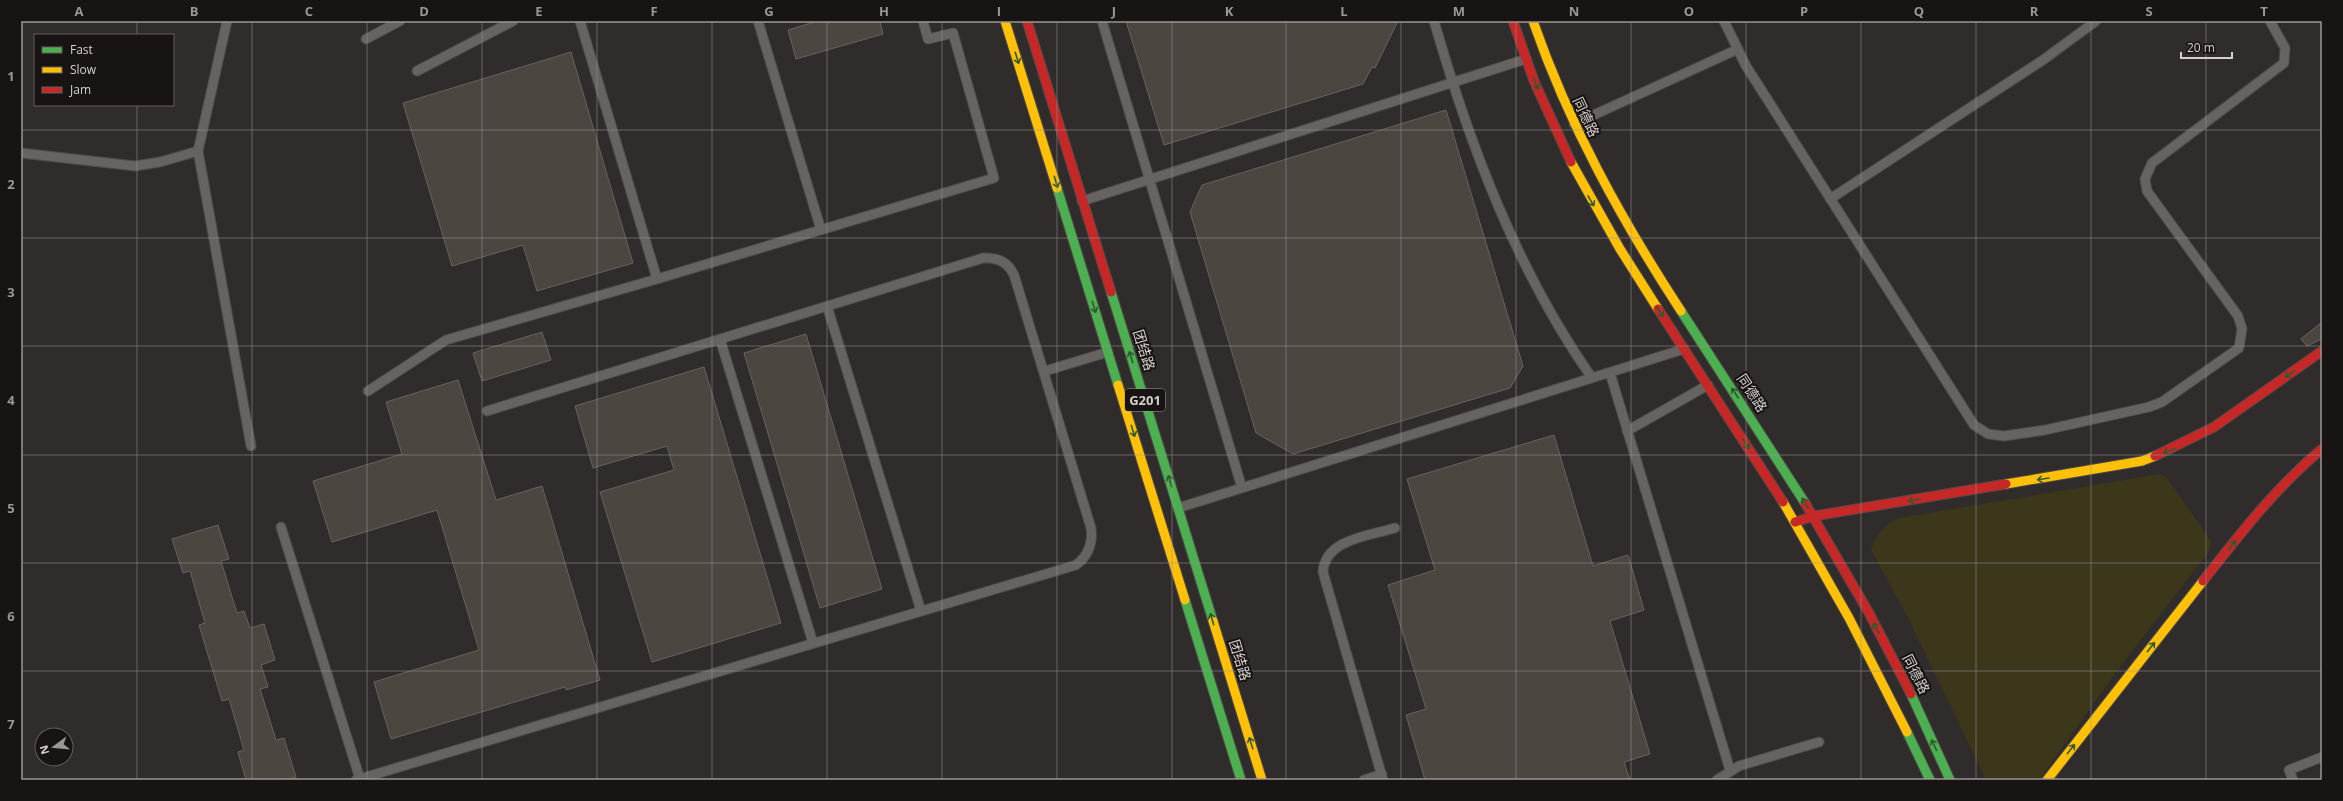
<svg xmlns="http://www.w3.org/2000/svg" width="2343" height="801" viewBox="0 0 2343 801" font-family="'Open Sans','Noto Sans SC',sans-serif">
<rect width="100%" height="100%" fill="#302c2b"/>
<!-- green -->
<path fill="#3c361a" d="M2160 474 2167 478 2211 541 2210 550 2117 671 2039 780H1986L1907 616 1871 550C1876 535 1884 526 1898 518Z"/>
<!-- building -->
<path fill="#4c4640" stroke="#666361" d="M818 21H880L883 34 796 59 788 30Z
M1126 21H1398L1375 68 1372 67 1363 84 1164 145Z
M571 52 633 263 537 291 523 245 452 266 403 103Z
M1446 110 1523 366 1510 388 1293 454 1256 433 1190 212 1202 185Z
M2322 322V339L2307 346 2301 339Z
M542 332 551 360 482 381 473 353Z
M806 334 882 589 820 608 744 353Z
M704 367 781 623 652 662 600 492 674 470 667 446 593 468 575 406Z
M458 380 496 500 542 486 600 680 566 690 565 687 391 739 374 682 479 650 437 510 332 542 313 481 402 454 386 402Z
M1554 435 1593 566 1628 555 1644 610 1610 621 1650 754 1624 762 1630 780H1425L1406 715 1426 709 1388 585 1435 570 1407 479Z
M218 525 229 559 221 561 237 613 244 611 250 628 264 624 275 660 261 665 268 687 260 689 276 740 284 738 296 777 284 780H246L238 752 244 750 229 699 222 701 199 625 205 623 190 571 183 573 172 539Z"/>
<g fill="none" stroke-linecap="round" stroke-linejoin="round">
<defs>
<path id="lane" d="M227 21 198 151 251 446
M580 21 657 279
M758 21 821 230
M1102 21 1242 488
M1434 21C1470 146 1517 271 1592 378
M1724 21 1746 66 1762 91 1974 425 1988 434 2004 436 2045 430 2149 407 2162 402 2239 348 2242 329 2238 316 2147 191 2145 179 2152 163 2284 63 2285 48 2270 21
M366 39 400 21
M417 71 513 21
M1574 124 1738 49
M21 153 135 166 160 162 198 151
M1830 199 2043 60 2096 21
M1082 201 1526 59
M827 306 921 611
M720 339 813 643
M1045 371 1108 352
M1610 373 1730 770
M368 391 446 340 657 279 994 178 953 33 928 39 923 21
M1627 431 1708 385
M1178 508 1684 349
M281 527 360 779
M356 780 1076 565C1089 555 1093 543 1091 528L1015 278C1010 263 999 257 983 258L487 411
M1364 780 1382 774
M1383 780 1323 572C1325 539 1369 536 1395 528
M1717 780 1739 766 1819 742
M2293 780 2289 770 2322 757"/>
<path id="fast" d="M1057 188 1118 385
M1111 292 1213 621
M1681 311 1805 503
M1185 600 1241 780
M1911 694 1950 780
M1907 732 1930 780"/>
<path id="slow" d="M1005 21 1057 188
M1533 21C1569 125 1621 219 1681 311
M1571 162 1620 249 1658 309
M1118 385 1185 600
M2006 484 2142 461 2155 456
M1783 502 1849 618 1907 732
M1213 621 1262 780
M2047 780 2203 581"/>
<path id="jam" d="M1027 21 1111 292
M1513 21 1534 81 1571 162
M1658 309 1783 502
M2155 456 2214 427 2322 351
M1805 503 1869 613 1911 694
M1795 522 1814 516 2006 484
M2203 581C2240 534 2276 487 2322 449"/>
</defs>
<!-- lane casing -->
<use href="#lane" stroke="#4d4948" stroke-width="11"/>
<!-- fast casing -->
<use href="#fast" stroke="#4d4948" stroke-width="11"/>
<!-- slow casing -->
<use href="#slow" stroke="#4d4948" stroke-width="11"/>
<!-- jam casing -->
<use href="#jam" stroke="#4d4948" stroke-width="11"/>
<!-- lane -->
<use href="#lane" stroke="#666361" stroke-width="9"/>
<!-- fast -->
<use href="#fast" stroke="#4caf50" stroke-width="9"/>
<!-- slow -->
<use href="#slow" stroke="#ffc107" stroke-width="9"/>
<!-- jam -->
<use href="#jam" stroke="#c62828" stroke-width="9"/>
</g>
<!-- one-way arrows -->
<defs><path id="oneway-shaft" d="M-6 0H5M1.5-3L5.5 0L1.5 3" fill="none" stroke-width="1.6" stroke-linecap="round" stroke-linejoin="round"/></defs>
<g stroke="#2f5a2e">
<use href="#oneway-shaft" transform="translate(1017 58) rotate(73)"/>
<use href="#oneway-shaft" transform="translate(1536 84) rotate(68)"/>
<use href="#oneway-shaft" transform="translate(1056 182) rotate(73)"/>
<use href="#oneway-shaft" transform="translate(1591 201) rotate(60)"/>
<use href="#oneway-shaft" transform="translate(1094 307) rotate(73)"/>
<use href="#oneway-shaft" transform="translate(1660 312) rotate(57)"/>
<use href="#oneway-shaft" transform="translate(1131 357) rotate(-107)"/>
<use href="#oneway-shaft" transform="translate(2290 374) rotate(144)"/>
<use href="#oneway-shaft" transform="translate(1735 393) rotate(-123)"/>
<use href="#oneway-shaft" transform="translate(1133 431) rotate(73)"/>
<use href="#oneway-shaft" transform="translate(1746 444) rotate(57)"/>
<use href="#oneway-shaft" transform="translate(2169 451) rotate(158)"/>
<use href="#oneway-shaft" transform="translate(2043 479) rotate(171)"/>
<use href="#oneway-shaft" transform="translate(1170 481) rotate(-107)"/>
<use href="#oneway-shaft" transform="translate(1914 500) rotate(171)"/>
<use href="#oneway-shaft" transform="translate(1805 503) rotate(-122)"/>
<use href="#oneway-shaft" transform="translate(2232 545) rotate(-52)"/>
<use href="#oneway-shaft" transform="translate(1212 619) rotate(-107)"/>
<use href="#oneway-shaft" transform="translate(1876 628) rotate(-118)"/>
<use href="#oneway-shaft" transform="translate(2151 647) rotate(-52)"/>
<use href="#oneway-shaft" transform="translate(1251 743) rotate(-107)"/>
<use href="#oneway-shaft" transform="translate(1934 745) rotate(-115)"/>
<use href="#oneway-shaft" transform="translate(2071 749) rotate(-52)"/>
</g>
<!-- grid -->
<path fill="none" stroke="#9b9795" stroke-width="1" stroke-opacity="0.55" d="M137 21V35M252 21V780M367 21V780M482 21V780M597 21V780M712 21V780M827 21V780M942 21V780M1057 21V780M1172 21V780M1286 21V780M1401 21V780M1516 21V780M1631 21V780M1746 21V780M1861 21V780M1976 21V780M2091 21V780M2206 21V780M137 105V780M21 130H2322M21 238H2322M21 346H2322M21 455H2322M21 563H2322M21 671H2322"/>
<g text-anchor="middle" stroke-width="4" stroke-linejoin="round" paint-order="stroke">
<!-- shield labels -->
<rect fill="#181413" stroke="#9c9896" stroke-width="1" x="1125" y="389" width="40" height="22" rx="3"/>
<g font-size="13" font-weight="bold" fill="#d5d0ce">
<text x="1145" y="405">G201</text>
</g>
<!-- street labels -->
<g font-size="14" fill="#d5d0ce" stroke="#181413">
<text transform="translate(1586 117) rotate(65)" y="5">同德路</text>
<text transform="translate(1144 350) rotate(73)" y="5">团结路</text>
<text transform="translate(1752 393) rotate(57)" y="5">同德路</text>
<text transform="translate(1240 660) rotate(73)" y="5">团结路</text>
<text transform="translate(1916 674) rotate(63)" y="5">同德路</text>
</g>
</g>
<!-- border -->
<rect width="2343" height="801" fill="none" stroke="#181413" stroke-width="44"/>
<!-- legend -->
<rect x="34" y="34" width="140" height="72" fill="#181413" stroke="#645f5e"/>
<rect x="42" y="47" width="20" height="6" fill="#4caf50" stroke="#645f5e"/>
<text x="70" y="54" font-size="12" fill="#d5d0ce">Fast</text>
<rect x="42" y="67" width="20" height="6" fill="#ffc107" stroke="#645f5e"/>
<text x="70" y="74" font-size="12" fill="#d5d0ce">Slow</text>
<rect x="42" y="87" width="20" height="6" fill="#c62828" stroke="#645f5e"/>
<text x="70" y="94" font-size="12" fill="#d5d0ce">Jam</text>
<!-- north arrow -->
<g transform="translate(54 747) rotate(254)"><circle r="19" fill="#181413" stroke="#645f5e"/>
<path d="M0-3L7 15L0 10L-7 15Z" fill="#9b9795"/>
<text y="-6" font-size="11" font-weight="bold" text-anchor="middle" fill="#d5d0ce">N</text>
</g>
<!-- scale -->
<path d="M2181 52v6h51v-6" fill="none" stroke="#d5d0ce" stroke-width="2"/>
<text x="2187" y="52" font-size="12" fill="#d5d0ce" stroke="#181413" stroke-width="3" paint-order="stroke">20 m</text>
<rect x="22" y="22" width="2299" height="757" fill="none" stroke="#9b9795" stroke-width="1.5"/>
<g font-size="13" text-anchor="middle" font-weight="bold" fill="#9b9795">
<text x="79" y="16">A</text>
<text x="194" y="16">B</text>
<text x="309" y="16">C</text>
<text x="424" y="16">D</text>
<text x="539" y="16">E</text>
<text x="654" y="16">F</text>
<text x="769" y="16">G</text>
<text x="884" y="16">H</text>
<text x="999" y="16">I</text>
<text x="1114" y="16">J</text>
<text x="1229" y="16">K</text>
<text x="1344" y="16">L</text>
<text x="1459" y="16">M</text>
<text x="1574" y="16">N</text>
<text x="1689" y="16">O</text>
<text x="1804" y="16">P</text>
<text x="1919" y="16">Q</text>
<text x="2034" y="16">R</text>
<text x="2149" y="16">S</text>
<text x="2264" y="16">T</text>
<text x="11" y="81">1</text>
<text x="11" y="189">2</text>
<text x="11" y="297">3</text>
<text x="11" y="405">4</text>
<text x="11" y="513">5</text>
<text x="11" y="621">6</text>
<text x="11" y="729">7</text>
</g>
</svg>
